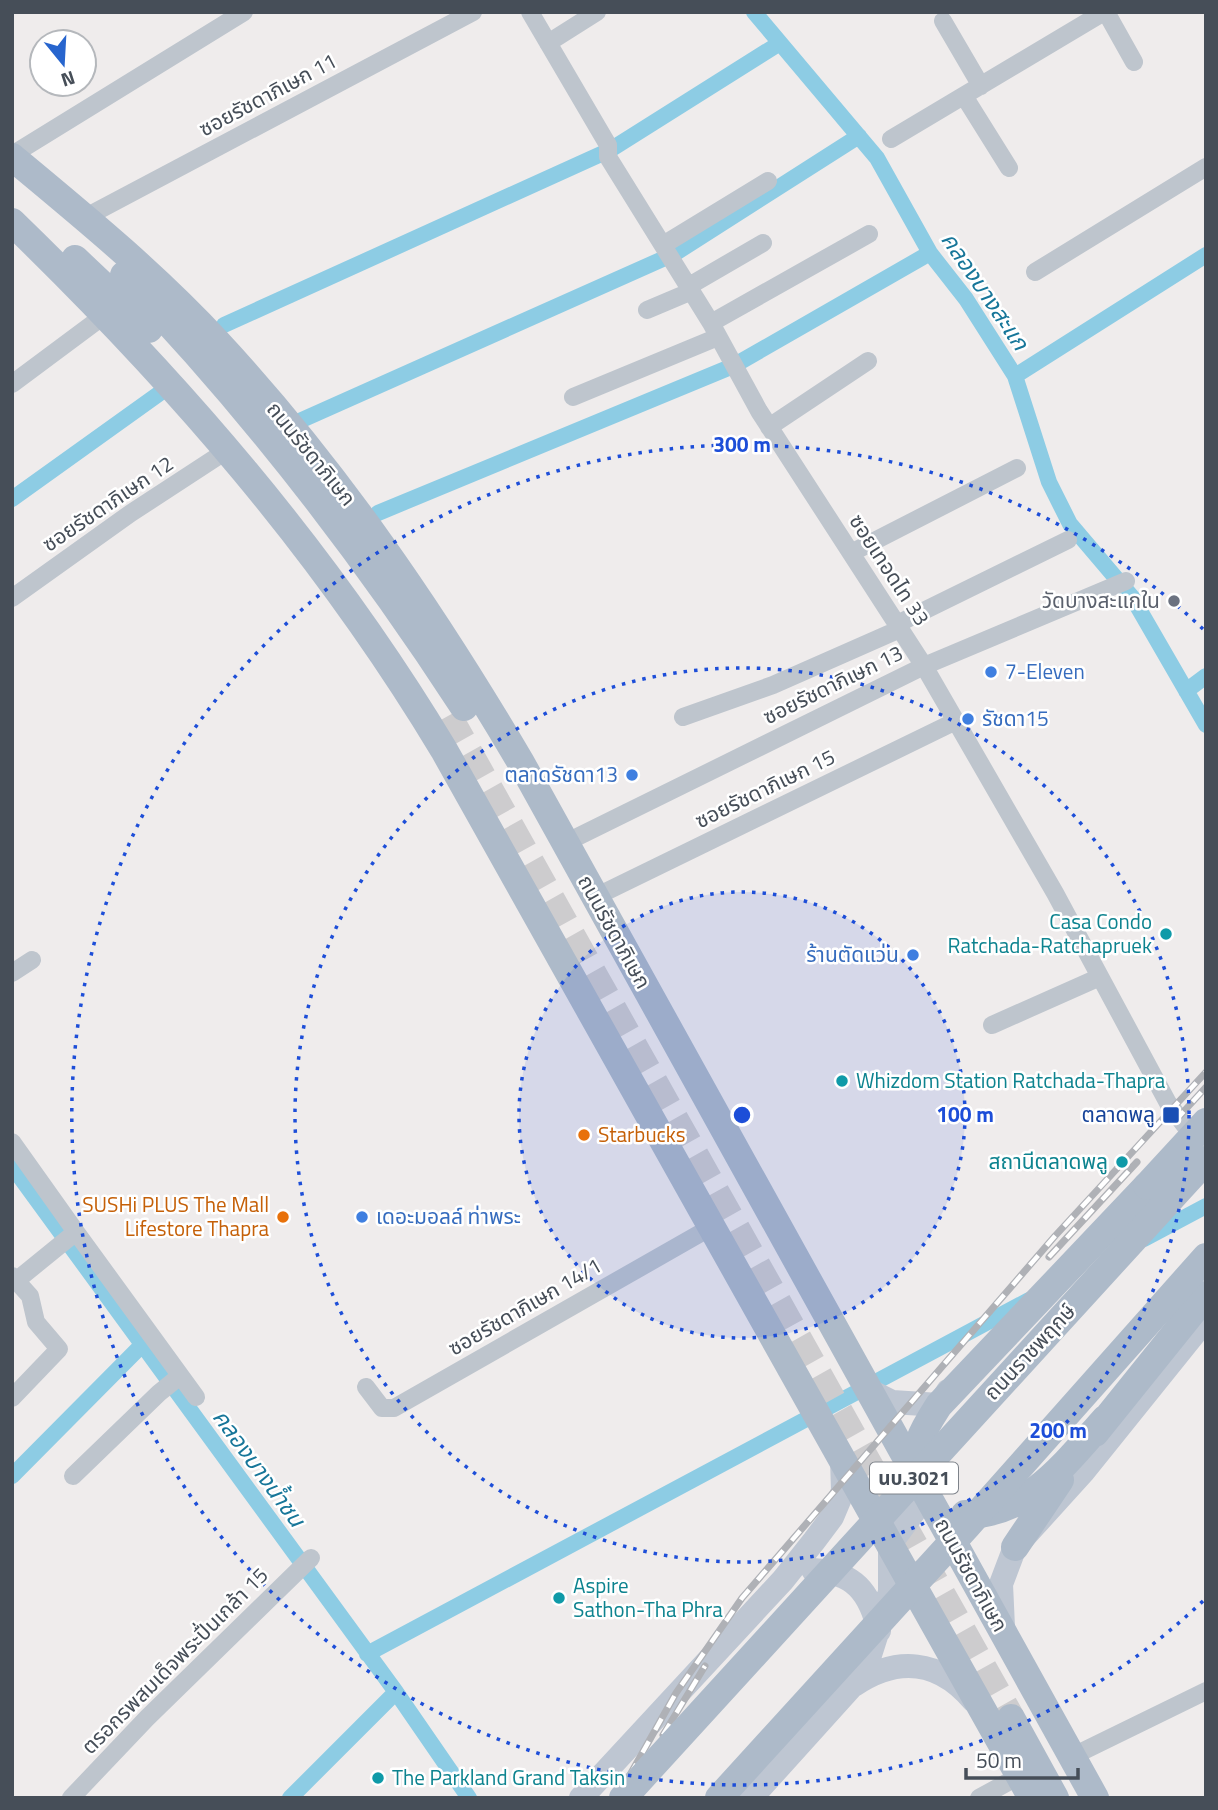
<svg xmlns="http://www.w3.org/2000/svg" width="1218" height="1810" viewBox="0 0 1218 1810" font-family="'Titillium Web','Noto Sans Thai',sans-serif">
<rect width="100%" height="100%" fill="#efecec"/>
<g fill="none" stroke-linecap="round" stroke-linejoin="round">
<!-- canal -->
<path stroke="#8dcce4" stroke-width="16" d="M754 12 877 158 930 253 966 299 1015 376 1049 482 1070 524 1132 597 1206 725
M224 325 610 150 780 43
M1015 376 1206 255
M295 423 674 254 859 136
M12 499 160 393
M378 513 733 366 930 253
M1186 691 1206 676
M12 1166 396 1692 469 1798
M1144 1239 1206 1206
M12 1476 141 1346
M367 1654 1029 1300
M290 1798 396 1692"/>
<!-- primary-tunnel -->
<path stroke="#cdccce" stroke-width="28" stroke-dasharray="28 14" stroke-linecap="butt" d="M448 716 1011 1718"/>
<!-- street -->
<path stroke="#bec5cd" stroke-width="18" d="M530 12 608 145V157L711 323 759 411 924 666 1055 893 1168 1103 1198 1143
M1106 12 1134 62
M943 21 981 86
M548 43 597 12
M964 96 1009 168
M891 139 1104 12
M12 155 244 12
M84 218 473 12
M663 245 768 181
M1035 272 1206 167
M689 286 763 243
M647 310 692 291
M711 323 869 234
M12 384 106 314
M573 397 718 337
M769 427 868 361
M851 553 1017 468
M12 598 131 513 229 449
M897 624 1068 540
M683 717 773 685 900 629
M565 843 924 666 1126 581
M595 897 956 721
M12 973 32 960
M992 1025 1100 977
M12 1142 76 1232 17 1280
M76 1232 196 1397
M12 1276 30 1296 36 1322 59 1349 12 1398
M366 1387 382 1408H394L713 1226
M73 1476 159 1393 180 1376
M1071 1757 1206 1691
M71 1798 147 1718 311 1558
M979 1798 1019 1776"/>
<!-- secondary -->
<path stroke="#bec6d2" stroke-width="24" d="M872 1392 892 1402 939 1405 948 1391
M813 1570C854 1572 870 1592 879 1631
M1003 1627 1001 1584 1015 1547 1083 1472 1206 1319
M854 1685C897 1656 939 1660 973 1700
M581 1798 783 1580 814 1541 832 1517 843 1491 842 1459
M751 1798 853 1685 869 1658 890 1592V1544L927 1494"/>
<!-- primary -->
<path stroke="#adbac9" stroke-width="28" d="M12 157C83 216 154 274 217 342 335 469 432 612 520 761L1095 1798
M12 222C177 382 325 552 444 750L1032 1798
M75 259 149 329
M124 275C252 408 363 552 464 707
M1095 1433 1206 1295
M920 1475C910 1448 925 1427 939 1405L1147 1186
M965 1514C1026 1518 1069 1459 1105 1419
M1015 1547 1060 1480
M1011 1718 1055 1798"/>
<defs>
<path id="rail" d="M1175 1121 1206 1087
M1049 1257 1137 1162
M663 1735 705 1666
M617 1798 676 1693 742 1598 1055 1236 1206 1072
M629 1798 642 1775"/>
</defs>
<!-- rail casing -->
<use href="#rail" stroke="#afb1b6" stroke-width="7"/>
<!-- rail -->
<use href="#rail" stroke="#fff" stroke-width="4.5" stroke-dasharray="13" stroke-linecap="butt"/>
<!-- primary-bridge -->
<path stroke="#adbac9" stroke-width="28" d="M1147 1186 1206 1122
M623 1798 1206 1160
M719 1798 967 1526 1206 1257"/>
</g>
<!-- distance rings -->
<circle cx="742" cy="1115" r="223" fill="#1d4ed8" fill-opacity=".12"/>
<g fill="none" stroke="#1d4ed8" stroke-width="3.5" stroke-dasharray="3.5 7">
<circle cx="742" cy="1115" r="223"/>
<circle cx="742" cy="1115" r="447"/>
<path d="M1203 1601A670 670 0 1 1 1203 629"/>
</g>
<!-- markers -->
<circle fill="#6b7280" stroke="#fff" stroke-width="2.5" cx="1174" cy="601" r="7"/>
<g fill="#3f7fe0" stroke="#fff" stroke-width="2.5">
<circle cx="991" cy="672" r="7"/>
<circle cx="968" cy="719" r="7"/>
<circle cx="632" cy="775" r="7"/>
<circle cx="913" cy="955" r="7"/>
<circle cx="362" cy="1217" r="7"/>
</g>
<g fill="#0f9aa8" stroke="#fff" stroke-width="2.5">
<circle cx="1166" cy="934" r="7"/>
<circle cx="842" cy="1081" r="7"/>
<circle cx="1122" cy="1162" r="7"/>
<circle cx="559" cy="1598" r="7"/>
<circle cx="378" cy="1778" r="7"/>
</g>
<rect fill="#1a4fb4" stroke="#fff" stroke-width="2.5" x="1162" y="1106" width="18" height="18" rx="3.5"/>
<g fill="#e8710a" stroke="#fff" stroke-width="2.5">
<circle cx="584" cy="1135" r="7"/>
<circle cx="283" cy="1217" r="7"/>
</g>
<g text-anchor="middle" stroke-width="5" stroke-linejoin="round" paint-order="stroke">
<!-- shield labels -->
<rect fill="#fff" stroke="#7e838a" stroke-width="2" x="870" y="1462.5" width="88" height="31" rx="5"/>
<g font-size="19" font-weight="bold" fill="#464e58">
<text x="914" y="1485">นบ.3021</text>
</g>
<!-- street labels -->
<g font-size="21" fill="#464e58" stroke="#fff">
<text transform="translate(268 95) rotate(-28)" y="7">ซอยรัชดาภิเษก 11</text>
<text transform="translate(311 454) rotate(51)" y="7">ถนนรัชดาภิเษก</text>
<text transform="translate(108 504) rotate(-34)" y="7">ซอยรัชดาภิเษก 12</text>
<text transform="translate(889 570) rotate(57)" y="7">ซอยเทอดไท 33</text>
<text transform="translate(833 685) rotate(-26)" y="7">ซอยรัชดาภิเษก 13</text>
<text transform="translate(765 789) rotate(-26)" y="7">ซอยรัชดาภิเษก 15</text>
<text transform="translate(614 932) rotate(61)" y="7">ถนนรัชดาภิเษก</text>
<text transform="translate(525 1307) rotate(-30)" y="7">ซอยรัชดาภิเษก 14/1</text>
<text transform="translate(1030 1352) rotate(-47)" y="7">ถนนราชพฤกษ์</text>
<text transform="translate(971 1575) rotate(61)" y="7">ถนนรัชดาภิเษก</text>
<text transform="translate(175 1661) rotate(-45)" y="7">ตรอกรพสมเด็จพระปื่นเกล้า 15</text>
</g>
<!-- worship labels -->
<g font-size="21" fill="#5b616d" stroke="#fff" text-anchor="end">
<text x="1160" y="608">วัดบางสะแกใน</text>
</g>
<!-- shop labels -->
<g font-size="21" fill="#366cbe" stroke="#fff" text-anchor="start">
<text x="1005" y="679">7-Eleven</text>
<text x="982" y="726">รัชดา15</text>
<text x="618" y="782" text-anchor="end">ตลาดรัชดา13</text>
<text x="899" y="962" text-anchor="end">ร้านตัดแว่น</text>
<text x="376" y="1224">เดอะมอลล์ ท่าพระ</text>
</g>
<!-- culture labels -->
<g font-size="21" fill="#0d838f" stroke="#fff" text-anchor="start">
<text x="1152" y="929" text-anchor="end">Casa Condo<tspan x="1152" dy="24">Ratchada-Ratchapruek</tspan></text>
<text x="856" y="1088">Whizdom Station Ratchada-Thapra</text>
<text x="1108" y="1169" text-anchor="end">สถานีตลาดพลู</text>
<text x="573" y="1593">Aspire<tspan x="573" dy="24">Sathon-Tha Phra</tspan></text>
<text x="392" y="1785">The Parkland Grand Taksin</text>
</g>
<!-- transit labels -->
<g font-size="21" fill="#164399" stroke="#fff" text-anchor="end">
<text x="1155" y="1122">ตลาดพลู</text>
</g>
<!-- food labels -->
<g font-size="21" fill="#c56008" stroke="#fff" text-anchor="start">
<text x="598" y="1142">Starbucks</text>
<text x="269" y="1212" text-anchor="end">SUSHi PLUS The Mall<tspan x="269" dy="24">Lifestore Thapra</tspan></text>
</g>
<!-- water labels -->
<g font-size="23" font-style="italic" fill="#177699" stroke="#fff">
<text transform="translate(985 291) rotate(56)" y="8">คลองบางสะแก</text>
<text transform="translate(259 1468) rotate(54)" y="8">คลองบางน้ำชน</text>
</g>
</g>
<circle cx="742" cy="1115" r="10" fill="#1d4ed8" stroke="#fff" stroke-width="3.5"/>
<g font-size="21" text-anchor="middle" font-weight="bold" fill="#1d4ed8" stroke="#fff" stroke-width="5" stroke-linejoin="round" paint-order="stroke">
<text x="742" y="452">300 m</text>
<text x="965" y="1122">100 m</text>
<text x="1058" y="1438">200 m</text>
</g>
<!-- border -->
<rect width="1218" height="1810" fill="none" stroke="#464e58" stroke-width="28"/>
<!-- north arrow -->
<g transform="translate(63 63) rotate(162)"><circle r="33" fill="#ffffff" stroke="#b5b8bc" stroke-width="2"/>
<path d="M0-5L12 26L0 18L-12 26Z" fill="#2765ce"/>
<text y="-10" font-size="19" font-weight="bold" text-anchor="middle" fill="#464e58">N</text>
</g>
<!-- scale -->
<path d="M966 1768v10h112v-10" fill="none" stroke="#464e58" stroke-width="3.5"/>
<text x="976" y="1768" font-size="21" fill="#464e58" stroke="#ffffff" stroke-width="5" paint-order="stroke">50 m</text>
</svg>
